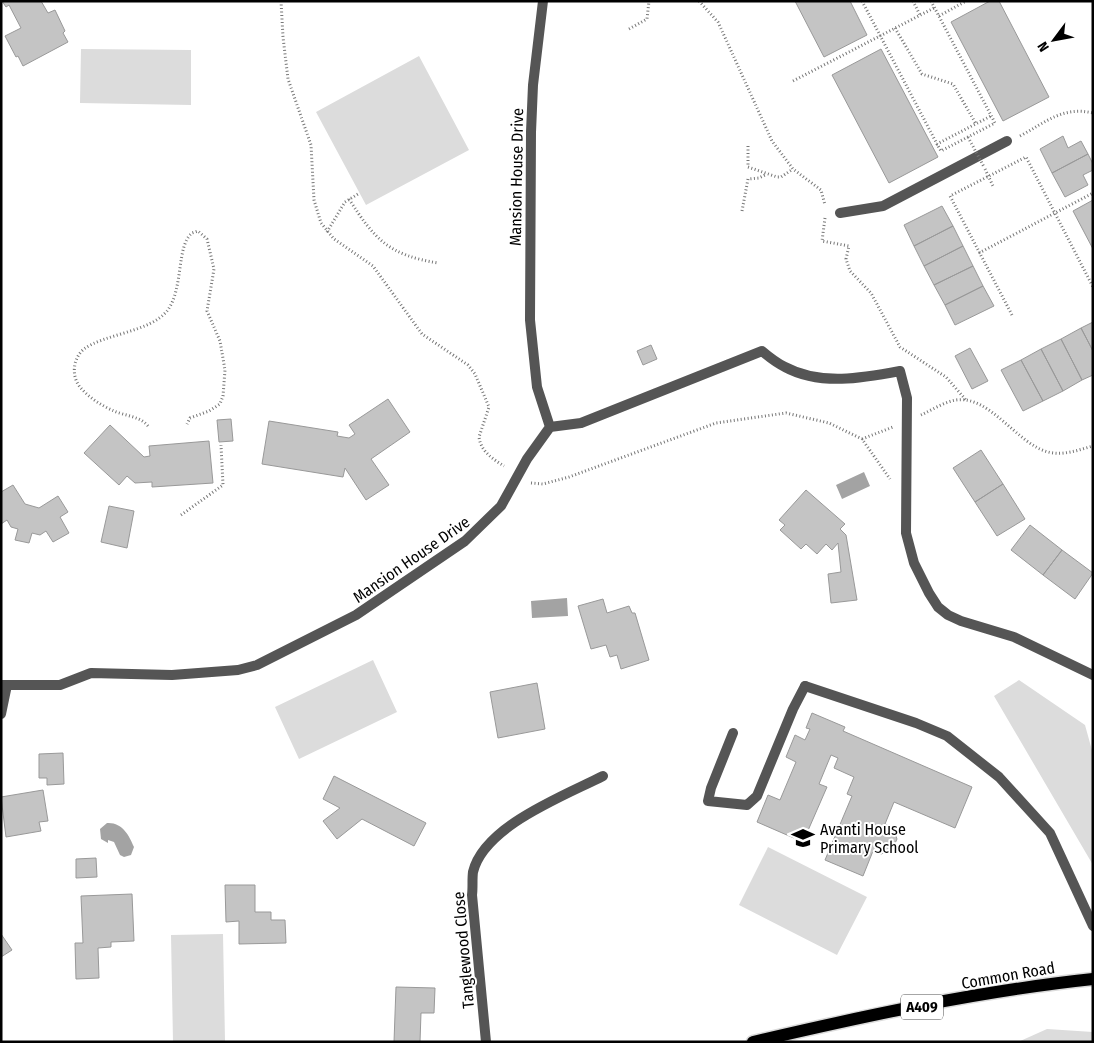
<svg xmlns="http://www.w3.org/2000/svg" width="1094" height="1043" viewBox="0 0 1094 1043" font-family="'Fira Sans Condensed',sans-serif">
<rect width="100%" height="100%" fill="#fff"/>
<!-- green -->
<path fill="#dcdcdc" d="M81 49 191 50V105L80 103Z
M419 56 469 150 366 205 316 112Z
M373 660 397 712 299 759 275 707Z
M1019 680 1085 725 1093 754V865L994 696Z
M768 847 867 897 837 955 739 905Z
M223 934 225 1041 173 1042 171 935Z
M1047 1029 1093 1032V1042H1018Z"/>
<!-- water -->
<path fill="#a3a3a3" d="M864 472 870 486 842 499 836 485Z
M567 598 568 616 532 618 531 601Z
M107 823C122 822 129 835 134 847L131 855 124 857 120 855 114 842 108 840V843L101 839 100 829Z"/>
<!-- building -->
<path fill="#c4c4c4" stroke="#999" d="M2 1H41L48 13 55 10 65 31 63 33 68 42 23 66 18 56 16 57 5 36 21 28 9 5 6 7Z
M795 1H850L867 35 824 57Z
M990 1H999L1049 97 1003 121 951 22Z
M881 49 938 157 889 183 832 75Z
M1063 136 1068 148 1081 141 1088 154 1052 173 1040 149Z
M1088 154 1093 164V170L1083 175 1088 185 1065 197 1052 173Z
M1093 200V249L1073 211Z
M942 206 953 226 914 246 904 225Z
M953 226 963 246 924 266 914 246Z
M963 246 973 266 934 285 924 266Z
M973 266 983 286 945 305 934 285Z
M983 286 994 306 955 325 945 305Z
M1093 322V351L1081 328Z
M1081 328 1093 351V375L1082 380 1061 339Z
M1061 339 1082 380 1063 391 1041 349Z
M651 345 657 359 643 365 637 351Z
M970 348 988 381 972 389 955 356Z
M1041 349 1063 391 1043 401 1021 360Z
M1021 360 1043 401 1023 411 1001 370Z
M388 399 410 432 371 459 389 485 366 500 345 468 343 477 262 464 269 421 338 432 337 436 349 438 355 434 349 425Z
M231 419 233 441 219 442 217 420Z
M110 425 144 457 150 456 149 446 209 441 213 483 152 487V482L135 483 127 476 119 485 84 453Z
M981 450 1003 484 975 502 953 468Z
M1003 484 1025 519 997 536 975 502Z
M13 485 25 504 39 508 58 496 68 512 60 517 69 533 53 542 46 531 40 535 32 533 29 543 15 540 18 529 11 527 7 520 1 524V492Z
M806 490 845 524 840 529 846 535 857 600 831 603 828 574 841 572 838 543 832 550 826 544 817 554 806 544 801 549 780 530 785 525 779 520Z
M109 506 134 511 127 548 101 542Z
M1030 525 1062 550 1043 575 1011 550Z
M1062 550 1093 573 1075 599 1043 575Z
M603 599 607 613 629 606 632 613H635L649 660 621 669 617 655 610 657 606 645 591 649 578 606Z
M537 683 545 729 498 738 490 692Z
M812 713 845 727 843 731 972 787 955 828 894 802 885 824 893 828 897 839 892 850 881 854 873 851 863 876 825 860 852 796 847 794 854 777 834 768 838 758 831 755 819 784 827 787 803 842 757 822 768 795 780 800 796 762 786 757 795 735 805 740 810 729 806 728Z
M63 753 64 784 47 785V778H39V754Z
M334 776 426 823 414 846 362 819 337 839 323 821 340 808 323 799Z
M43 790 48 821 39 822 41 831 6 837 1 797Z
M96 858 97 877 76 878V859Z
M225 885H255V912H271V920H285L286 943 239 944V921L226 922Z
M132 894 134 941 111 942V947L98 948 99 978 76 979 75 943H83L81 896Z
M1 934 12 950 1 957Z
M396 987 435 988 434 1013H421L420 1042H394Z"/>
<g fill="none" stroke-linecap="round" stroke-linejoin="round">
<defs>
<path id="primary" d="M753 1042C864 1016 979 991 1093 979"/>
</defs>
<!-- primary casing -->
<use href="#primary" stroke="#dbdbdb" stroke-width="15"/>
<!-- path -->
<path stroke="#777" stroke-width="3" stroke-dasharray="1 2.5" stroke-linecap="butt" d="M281 1 283 37 288 79 311 145 314 200 321 223 334 239 373 266 422 334 468 365 475 374 489 407 479 437C481 452 493 459 504 466
M699 1 718 22 772 141 793 169 821 190 825 205
M862 1 937 144 991 116
M913 1 920 15
M931 1 995 123 941 151 937 144
M939 16 966 1
M895 28 922 74 953 84 976 124
M629 29 647 19 649 1
M793 81 934 8
M1020 136C1046 122 1063 106 1093 113
M748 146V167L777 177H781L793 169
M985 169 993 186
M349 199C375 240 389 255 438 263
M742 211 748 179 759 178 767 174
M825 218 822 241 849 246 846 259 850 271 871 293 900 347 946 377 966 400
M327 232 345 202 358 194
M979 253 1093 193
M1012 315 950 196 1026 157 1093 287
M921 415C932 410 944 402 956 400 990 395 1017 444 1048 452 1063 456 1078 450 1093 446
M148 426C140 416 125 416 114 411 102 406 88 397 80 387 71 376 73 358 84 349 104 334 150 332 167 311 184 289 176 246 192 233L198 231 207 239 214 269 207 311 220 341 225 370 223 396 220 404 209 411 190 418 187 424
M862 439 893 427
M531 483 543 484 569 477 716 423 786 413 829 423 862 439 890 479
M181 515 223 485 221 445"/>
<!-- service -->
<path stroke="#555" stroke-width="10" d="M840 213 883 206 1007 141
M1 714 7 685
M733 733 711 788 708 801 747 805 757 796 793 709 805 686"/>
<!-- minor -->
<path stroke="#555" stroke-width="10" d="M550 427 581 423 762 351C769 357 777 363 785 367 820 386 863 378 900 371L907 398 906 533 914 563 929 593 938 607 948 615 961 621 1014 637 1093 675
M1 685H60L91 673 172 675 238 670 257 665 356 615 465 541 501 506 527 459 550 427 537 387 530 320 531 132 533 85 543 1
M805 686 916 723 947 736 999 777 1050 833 1093 926
M486 1042 472 895C473 888 472 879 473 872 484 826 564 796 603 776"/>
<!-- primary -->
<use href="#primary" stroke="#000" stroke-width="12"/>
<!-- path-bridge -->
<path stroke="#777" stroke-width="3" stroke-dasharray="1 2.5" stroke-linecap="butt" d="M968 137 984 167"/>
</g>
<!-- icons -->
<defs>
<symbol id="school-bare" viewBox="-9 -9 18 18"><path d="M0-5L7-2L0 1L-7-2ZM-4 1L0 2.5L4 1V4Q0 6-4 4Z" fill="#000" stroke="#fff" stroke-width="2.5" paint-order="stroke"/></symbol>
</defs>
<g fill-rule="evenodd">
<use href="#school-bare" x="787" y="822" width="32" height="32"/>
</g>
<g text-anchor="middle" stroke-width="4" stroke-linejoin="round" paint-order="stroke">
<!-- shield labels -->
<rect fill="#fff" stroke="#4c4c4c" stroke-width="1" x="901" y="994.5" width="42" height="25" rx="4"/>
<g font-size="15" font-weight="bold" fill="#000">
<text x="922" y="1012">A409</text>
</g>
<!-- street labels -->
<g font-size="16" fill="#000" stroke="#fff">
<text transform="translate(516 177) rotate(-89)" y="6">Mansion House Drive</text>
<text transform="translate(411 559) rotate(-35)" y="6">Mansion House Drive</text>
<text transform="translate(463 950) rotate(-95)" y="6">Tanglewood Close</text>
<text transform="translate(1008 975) rotate(-10)" y="6">Common Road</text>
</g>
<!-- poi labels -->
<g font-size="16" fill="#000" stroke="#fff" text-anchor="start">
<text x="820" y="835">Avanti House<tspan x="820" dy="18">Primary School</tspan></text>
</g>
</g>
<!-- border -->
<rect width="1094" height="1043" fill="none" stroke="#000000" stroke-width="5"/>
<!-- north arrow -->
<g transform="translate(1054 40) rotate(238)" stroke="#ffffff" stroke-width="4" paint-order="stroke">
<path d="M0-4L9 19L0 12L-9 19Z" fill="#000000"/>
<text y="-8" font-size="14" font-weight="bold" text-anchor="middle" fill="#000000">N</text>
</g>
</svg>
